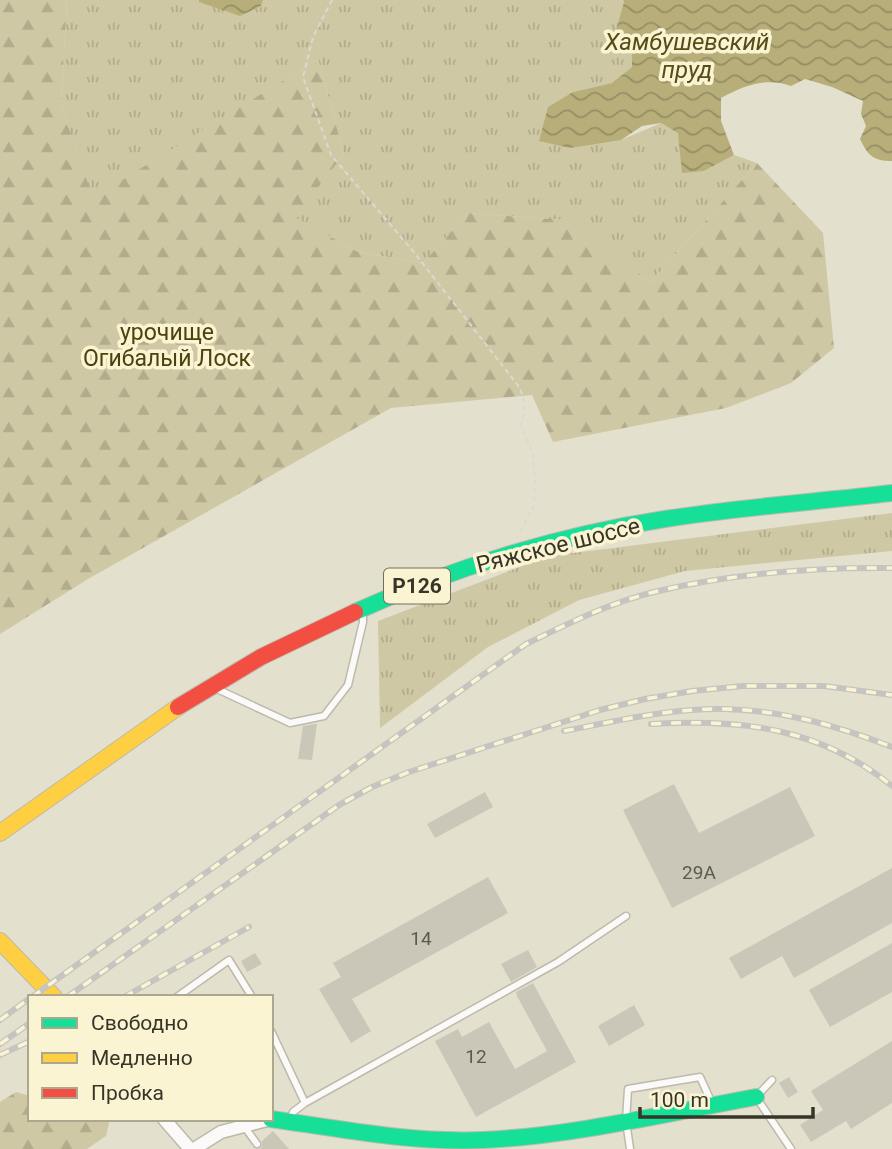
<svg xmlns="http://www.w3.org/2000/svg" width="892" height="1149" viewBox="0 0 892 1149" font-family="Roboto,sans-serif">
<defs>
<pattern id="grass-tufts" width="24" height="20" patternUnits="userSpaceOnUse" patternTransform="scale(1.75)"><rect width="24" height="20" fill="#cfc8a4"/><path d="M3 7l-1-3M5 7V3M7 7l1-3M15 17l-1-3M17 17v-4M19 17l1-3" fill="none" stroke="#b2ac8d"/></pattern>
<pattern id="forest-firs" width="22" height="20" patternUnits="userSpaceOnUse" patternTransform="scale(1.75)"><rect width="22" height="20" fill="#cfc8a4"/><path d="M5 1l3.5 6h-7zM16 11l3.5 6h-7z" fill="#b2ac8d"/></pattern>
<pattern id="water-waves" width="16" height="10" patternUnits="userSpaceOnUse" patternTransform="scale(1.75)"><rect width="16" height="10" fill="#b8ae7a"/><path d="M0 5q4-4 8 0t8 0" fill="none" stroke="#968e64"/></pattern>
</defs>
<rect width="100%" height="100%" fill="#e4e0ce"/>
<!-- grass -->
<path fill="url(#grass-tufts)" d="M67 0H199L200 2 261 7 263 0H623L624 2 615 33 632 54V67L612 83 573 92 621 140 661 123 678 132 704 171 734 155 757 163 651 282 564 220 468 213 423 263 358 252 294 217 344 154 318 59 93 199 61 105Z
M892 513V551L685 571 579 600 488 647 380 728 378 621 549 556Z"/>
<!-- forest -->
<path fill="url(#forest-firs)" d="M0 0H67L61 105 93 198 318 59 344 154 295 217 358 252 423 263 468 213 565 220 651 282 757 163 823 233 834 348 791 383 726 408 553 442 532 395 391 408 88 579 0 634Z
M16 1092 30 1096V1119H110L106 1136 87 1149H0V1102Z"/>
<!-- water -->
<path fill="url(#water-waves)" d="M199 0H263L261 6 240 16 199 2Z
M623 0H892V161C874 161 868 156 860 139L866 126 861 114 863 101 832 87 805 79 791 86C764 77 744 86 721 98V121L734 155 704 171 682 173 678 133 661 123 642 126 621 140 570 148 539 141 548 107 573 92 612 83 632 67V54L615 33 624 2Z"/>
<!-- building -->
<path fill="#cac7b9" d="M315 724H317L312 760 298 759 303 726Z
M674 784 699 833 790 787 815 836 672 908 623 810Z
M485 792 493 807 435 838 427 824Z
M892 868V923L794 978 782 956 741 979 729 958Z
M488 877 508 913 352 999 371 1031 351 1043 319 989 341 977 333 963Z
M892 943V992L830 1027 809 990Z
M528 950 537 967 511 982 501 964Z
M255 953 262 964 247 972 241 961Z
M533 983 576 1062 476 1117 435 1041 458 1029 462 1037 489 1022 515 1069 547 1051 517 996 516 992Z
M634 1005 645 1025 609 1046 598 1026Z
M892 1041V1103L851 1129 846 1121 811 1142 800 1125 823 1110 811 1091Z
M789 1077 798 1092 788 1098 779 1083Z
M273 1131 289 1149H260L262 1146V1141Z"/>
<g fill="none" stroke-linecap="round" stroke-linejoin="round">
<defs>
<path id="lane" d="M215 688 290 723 324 716 348 685 363 622V613
M177 997 229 960 252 997
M271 1031 305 1103
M772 1080 756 1097 791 1149
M291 1118 293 1112 305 1103 558 962 626 916
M244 1126 257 1144
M630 1149 626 1121 628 1089 700 1077 711 1101"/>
<path id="street" d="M164 1119 190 1149
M194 1149 221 1132 271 1119"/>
<path id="fast" d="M355 612C452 568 560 535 665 519 740 507 816 502 892 493
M271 1119C340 1129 412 1143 483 1140 572 1136 668 1113 756 1097"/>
<path id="slow" d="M0 833 178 707
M0 941 54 997"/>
<path id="jam" d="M178 707 261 657 355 612"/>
</defs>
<!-- lane casing -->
<use href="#lane" stroke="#bdbaac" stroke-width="9"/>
<!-- street casing -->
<use href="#street" stroke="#bdbaac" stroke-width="15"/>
<!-- fast casing -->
<use href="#fast" stroke="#bdbaac" stroke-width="18"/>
<!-- slow casing -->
<use href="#slow" stroke="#bdbaac" stroke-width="18"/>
<!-- jam casing -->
<use href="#jam" stroke="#bdbaac" stroke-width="18"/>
<!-- path -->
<path stroke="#dbd9d4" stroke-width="2" stroke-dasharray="5 3.5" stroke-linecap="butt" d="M332 0 313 37 303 77 331 155 413 251 520 388 525 404 521 426 532 451 535 478 534 505 517 538"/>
<!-- lane -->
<use href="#lane" stroke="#fbfaf8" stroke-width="6"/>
<!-- street -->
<use href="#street" stroke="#fbfaf8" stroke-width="12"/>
<!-- fast -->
<use href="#fast" stroke="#16e098" stroke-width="16"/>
<!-- slow -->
<use href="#slow" stroke="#ffcf43" stroke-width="16"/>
<!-- jam -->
<use href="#jam" stroke="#f24e42" stroke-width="16"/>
<defs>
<path id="rail" d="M651 724C741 719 819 727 892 786
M564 731C616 721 671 708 724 709 783 710 838 726 892 747
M32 997 526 644C567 624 609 603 654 592 729 574 815 567 892 568
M67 997 339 805 372 787 409 772 600 710 645 699 692 691 743 686H824L892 695
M124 997 249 927
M0 1020 30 998
M0 1044 30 1023
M0 1055 30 1041"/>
</defs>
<!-- rail casing -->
<use href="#rail" stroke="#c5c4c0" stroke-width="6"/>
<!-- rail -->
<use href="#rail" stroke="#faf4d3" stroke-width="3.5" stroke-dasharray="10" stroke-linecap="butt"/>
</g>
<g text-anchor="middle" stroke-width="7" stroke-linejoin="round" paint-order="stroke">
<!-- number labels -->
<g font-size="19" fill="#5c5a4c">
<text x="699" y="879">29А</text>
<text x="421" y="945">14</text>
<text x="476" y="1063">12</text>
</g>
<!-- shield labels -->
<rect fill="#faf4d3" stroke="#726e5b" stroke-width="2" x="384" y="568.5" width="66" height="35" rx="5"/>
<g font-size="21" font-weight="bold" fill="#373528">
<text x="417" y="593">Р126</text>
</g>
<!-- park labels -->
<g font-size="23" fill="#4c420d" stroke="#faf4d3">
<text x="167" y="340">урочище<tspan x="167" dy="26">Огибалый Лоск</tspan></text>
</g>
<!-- street labels -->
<g font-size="23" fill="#373528" stroke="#faf4d3">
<text transform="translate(558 545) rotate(-14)" y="8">Ряжское шоссе</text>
</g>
<!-- water labels -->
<g font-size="24" font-style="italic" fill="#554c18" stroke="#faf4d3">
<text x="687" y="50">Хамбушевский<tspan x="687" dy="28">пруд</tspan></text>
</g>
</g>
<!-- legend -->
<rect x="28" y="995" width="245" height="126" fill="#faf4d3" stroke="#aca88f" stroke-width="2"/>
<rect x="42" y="1018" width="35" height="10" fill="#16e098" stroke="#aca88f" stroke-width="2"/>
<text x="91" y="1030" font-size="21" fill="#373528">Свободно</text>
<rect x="42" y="1053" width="35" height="10" fill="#ffcf43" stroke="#aca88f" stroke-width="2"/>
<text x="91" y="1065" font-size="21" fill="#373528">Медленно</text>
<rect x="42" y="1088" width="35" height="10" fill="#f24e42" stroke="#aca88f" stroke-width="2"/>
<text x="91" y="1100" font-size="21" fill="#373528">Пробка</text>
<!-- scale -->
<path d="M640 1107v10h173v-10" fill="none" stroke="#373528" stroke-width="3.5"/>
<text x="650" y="1107" font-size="21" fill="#373528" stroke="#faf4d3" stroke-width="5" paint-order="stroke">100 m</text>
</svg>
